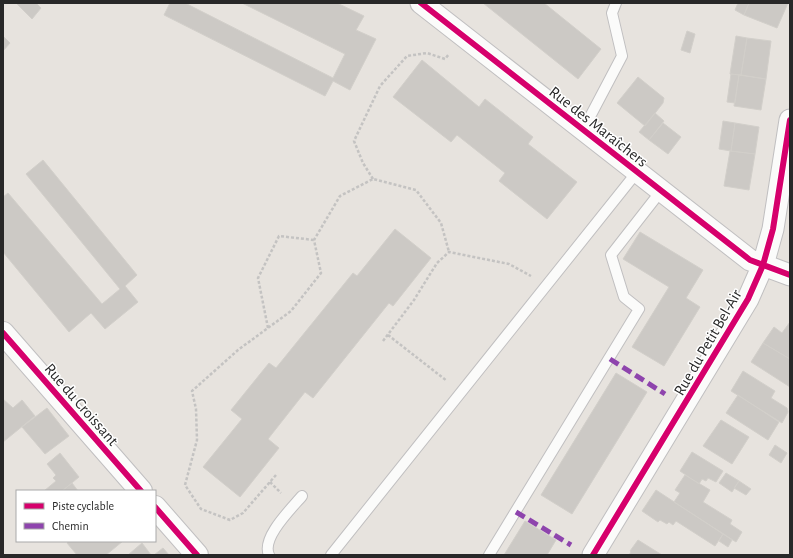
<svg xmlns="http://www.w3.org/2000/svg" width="793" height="558" viewBox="0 0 793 558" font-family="'Alegreya Sans',sans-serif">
<rect width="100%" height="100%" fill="#e7e3de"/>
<!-- building -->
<path fill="#ccc9c5" stroke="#d2cfca" d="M16 3H36L41 8 32 19Z
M170 3H185L333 78 345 54 242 3H337L364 16 356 30 376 39 350 90 333 81 325 96 164 15Z
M483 3H544L601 49 578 79Z
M738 3H749L744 15 735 10Z
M749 3H788L777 28 744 15Z
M687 31 695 34 690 53 681 50Z
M3 36 10 43 3 51Z
M736 36 747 38 741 75 730 74Z
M747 38 771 41 766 79 741 75Z
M422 60 479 107 485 99 533 137 528 144 577 182 547 219 499 181 505 173 457 135 451 142 393 97Z
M731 74 739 75 735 103 727 102Z
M739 75 766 79 761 110 734 106Z
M638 77 664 98 663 103 645 126 617 103Z
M655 113 664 121 649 140 639 132Z
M723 121 735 123 731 151 719 149Z
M663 123 681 137 668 154 649 140Z
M735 123 759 127 755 154 731 151Z
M730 151 755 154 749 190 724 186Z
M43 160 137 275 125 286 138 302 105 329 91 313 69 332 3 252V197L8 193 102 304 120 289 26 174Z
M395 229 431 258 393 306 389 303 313 398 305 392 268 439 279 448 240 497 203 467 242 419 231 410 269 363 276 368 353 273 357 276Z
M640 232 703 270 686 298 700 307 664 366 632 347 669 287 623 259Z
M790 322V359L763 343 774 327 782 333Z
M763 343 790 359V387L751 362Z
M743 371 775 391 771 398 787 408 788 412 782 423 731 391Z
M616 373 647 392 572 514 541 495Z
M738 395 779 422 768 440 726 413Z
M3 399 13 408 22 400 35 416 3 442Z
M47 408 69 436 45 454 22 427Z
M721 420 749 437 732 464 703 446Z
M775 445 787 453 781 463 769 455Z
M692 452 723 471 716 482 708 478 706 481 702 479 699 484 680 471Z
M60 453 79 477 62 491H44L56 481 53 478 56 475 47 464Z
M726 473 739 481 732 492 719 483Z
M685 475 710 490 703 502 732 520 730 524 742 532 736 542 674 502 680 493 675 490Z
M739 481 751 489 746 495 734 488Z
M72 483 78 491H62Z
M656 490 723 534 715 546 676 521 673 525 669 522 667 524 660 520 658 522 642 511Z
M525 521 556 540 547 555H504Z
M723 534 732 540 728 547 719 541Z
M638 540 662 555H629L631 552 630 551Z
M69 541H123L106 555H77L67 543Z
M142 543 151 555H128Z
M163 548 169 555H154Z"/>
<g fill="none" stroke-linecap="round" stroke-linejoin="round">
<defs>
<path id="service" d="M583 130 622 56 612 13 616 3
M269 555C261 538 291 509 302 496
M331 555 637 172
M489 555 639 309 624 297 611 255 661 191"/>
<path id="minor" d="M421 3 750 260 790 275
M593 555 748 299 763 265 773 229 790 120"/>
<path id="tertiary" d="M3 333 141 491
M155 507 197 555"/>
</defs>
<!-- service casing -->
<use href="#service" stroke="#c0bfc0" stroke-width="12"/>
<!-- minor casing -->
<use href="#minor" stroke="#c0bfc0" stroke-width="23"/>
<!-- tertiary casing -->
<use href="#tertiary" stroke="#c0bfc0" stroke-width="24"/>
<!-- path -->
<path stroke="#c4c3c2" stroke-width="2.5" stroke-dasharray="3 2" stroke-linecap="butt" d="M373 179 363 163 354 141 380 86 407 56 427 53 445 59 449 54
M268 328 258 278 279 236 314 240
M388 335 447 381
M383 341 414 300 437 263 449 252 509 264 531 276
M276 475 243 513 230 520 201 509 185 485 197 440 196 409 192 391 238 350 291 311 321 273 314 240 340 196 373 179 416 190 441 223 449 252
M270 482 281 493"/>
<!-- service -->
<use href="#service" stroke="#fbfbfa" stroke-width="10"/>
<!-- minor -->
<use href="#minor" stroke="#fbfbfa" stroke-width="21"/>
<!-- tertiary -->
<use href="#tertiary" stroke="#fbfbfa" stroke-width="22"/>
<!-- quiet -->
<path stroke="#8e44ad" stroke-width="5" stroke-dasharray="10 5" stroke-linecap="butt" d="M610 359 665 394
M516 512 571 545"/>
<defs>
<path id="cycleway" d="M421 3 750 260 790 275
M3 333 141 491
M155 507 197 555
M593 555 748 299 763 265 773 229 790 120"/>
</defs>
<!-- cycleway casing -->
<use href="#cycleway" stroke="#fff" stroke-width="8"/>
<!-- cycleway -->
<use href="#cycleway" stroke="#d6006c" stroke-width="6"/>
</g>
<g text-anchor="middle" stroke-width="3" stroke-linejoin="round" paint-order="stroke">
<!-- street labels -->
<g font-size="16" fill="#282828" stroke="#fff">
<text transform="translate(599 126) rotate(38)" y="6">Rue des Maraîchers</text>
<text transform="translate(707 342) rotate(-60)" y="6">Rue du Petit Bel-Air</text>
<text transform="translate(82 404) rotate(49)" y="6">Rue du Croissant</text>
</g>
</g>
<!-- border -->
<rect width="793" height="558" fill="none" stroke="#282828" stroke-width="8"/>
<!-- legend -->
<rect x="16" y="490" width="140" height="52" fill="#ffffff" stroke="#a9a9a9"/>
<rect x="24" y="503" width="20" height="6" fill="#d6006c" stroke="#a9a9a9"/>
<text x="52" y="510" font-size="12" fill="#282828">Piste cyclable</text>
<rect x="24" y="523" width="20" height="6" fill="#8e44ad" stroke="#a9a9a9"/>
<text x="52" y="530" font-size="12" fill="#282828">Chemin</text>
</svg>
